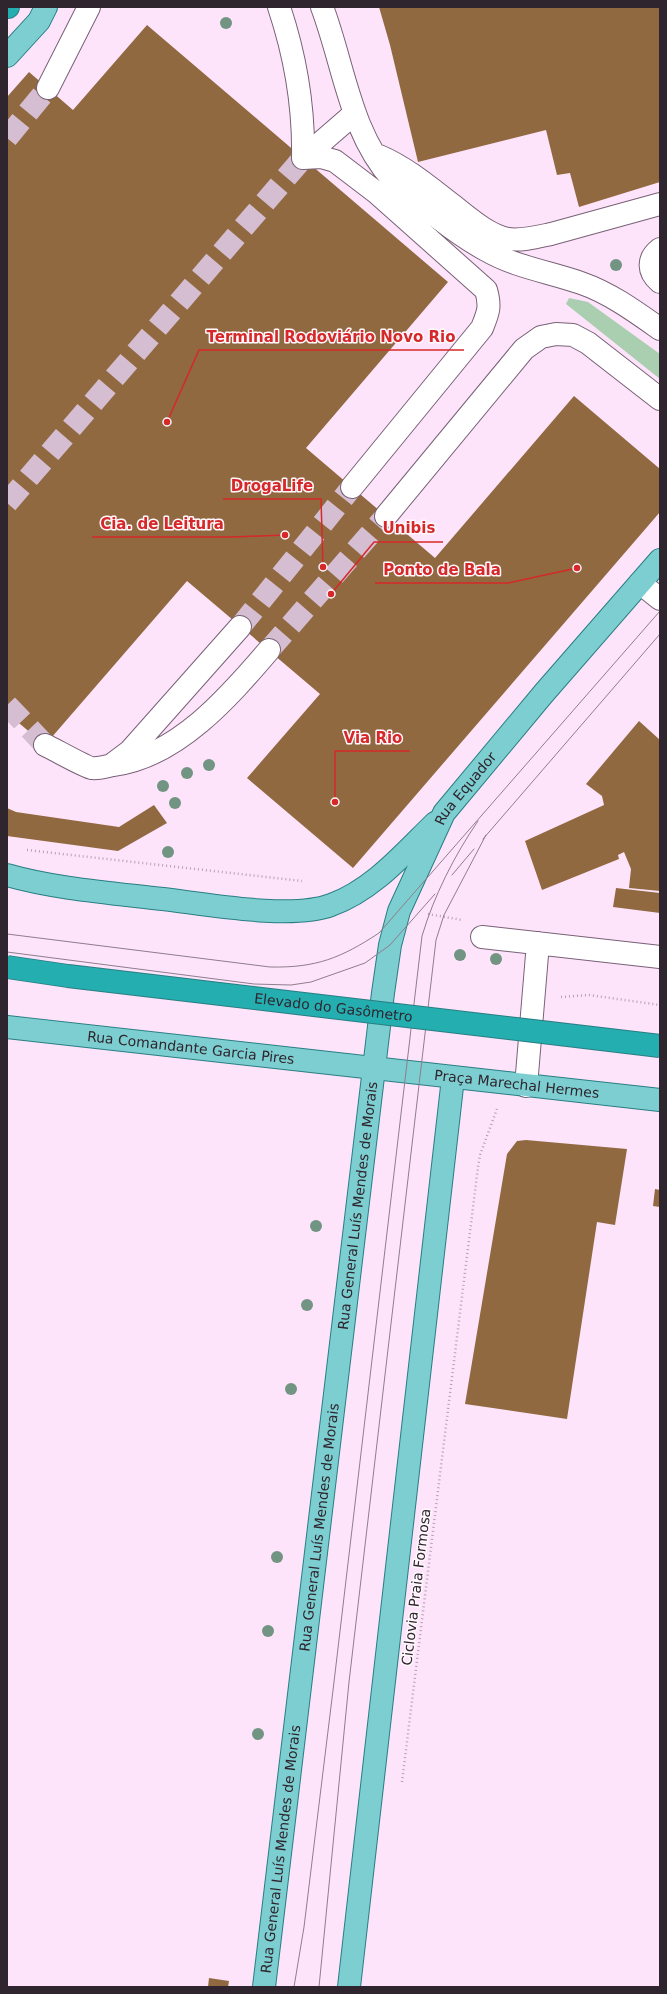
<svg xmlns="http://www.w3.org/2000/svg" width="667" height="1994" viewBox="0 0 667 1994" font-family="'DejaVu Sans',sans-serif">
<rect width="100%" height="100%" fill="#fee4fb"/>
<!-- green -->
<path fill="#aaceb0" d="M569 298 588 302 660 354V379L566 304Z"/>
<!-- building -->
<path fill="#916940" d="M379 7H660V182L579 207 570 173 557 175 546 130 418 162 390 45Z
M147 25 448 282 306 448 435 558 574 396 660 469V512L353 868 247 778 320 694 187 581 45 745 7 713V97L29 72 73 110Z
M639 721 660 740V891L629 888 631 869 624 852 618 855 619 859 542 890 525 841 604 805 602 796 586 784Z
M154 805 167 823 118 851 7 836V808L16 812 119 827Z
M616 888 660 893V913L613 907Z
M526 1140 627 1149 615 1225 597 1222 567 1419 465 1404 507 1154 517 1141Z
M655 1189 660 1190V1207L653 1206Z
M209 1978 229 1981 228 1987H208Z"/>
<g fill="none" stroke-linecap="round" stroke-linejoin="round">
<!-- minor-tunnel -->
<path stroke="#d5bed2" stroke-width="22" stroke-dasharray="22 11" stroke-linecap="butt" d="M7 138 48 88
M7 503 303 158
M240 627 352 487
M269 650 386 516
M7 705 45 745"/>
<defs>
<path id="minor" d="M279 7C295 55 304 107 303 158
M322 7C344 65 350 133 393 180 422 205 453 232 486 250 515 267 550 272 581 283 610 293 636 312 660 329
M48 88 89 7
M379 156C405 167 428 186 451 204 467 216 487 235 508 239 522 241 537 237 551 234L660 204
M303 158 321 157 335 161 377 193 486 290C491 307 488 313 482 328L352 487
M303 158 355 113
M660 249C647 259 648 272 660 282
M386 516 524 349 541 337 556 334 573 335 588 343 660 399
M640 583 660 599
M45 745C54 749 85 767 92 768 98 769 107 766 113 765 177 757 229 697 269 650
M114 763 130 751 240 627
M482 937 660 957
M526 1086 538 943"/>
<g id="major">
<path d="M7 56 39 21 46 7"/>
<path d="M7 875C56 889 112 893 163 899 206 904 292 920 331 905 373 890 404 853 435 823"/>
<path id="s1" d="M7 1027 660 1100"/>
<path id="s2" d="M264 1987 383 993 390 945 399 911 444 813 544 693 660 560"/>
<path d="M349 1987 453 1078"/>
</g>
<path id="highway" d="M7 7H8"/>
</defs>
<!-- minor casing -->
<use href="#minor" stroke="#786176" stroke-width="24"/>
<!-- major casing -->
<use href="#major" stroke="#287e82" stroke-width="24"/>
<!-- highway casing -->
<use href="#highway" stroke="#287e82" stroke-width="24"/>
<!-- path -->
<path stroke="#b4a0b2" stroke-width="2.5" stroke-dasharray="1 3" stroke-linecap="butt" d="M27 850 302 881
M428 914 462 920
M561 997 589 995 660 1005
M402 1782 478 1167 480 1155 497 1109"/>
<!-- minor -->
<use href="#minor" stroke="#fff" stroke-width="22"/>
<!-- major -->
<use href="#major" stroke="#7cced0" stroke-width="22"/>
<!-- highway -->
<use href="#highway" stroke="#25aeb0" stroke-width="22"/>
<!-- tram -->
<path stroke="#8e7d8c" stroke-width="1" d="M483 839 660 634
M452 875 474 849
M7 934 270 967C316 968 341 958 379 933L660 611
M7 952 254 984 291 985 311 982 365 963 390 945 435 894
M294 1987 304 1927 334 1682 422 936C434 896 454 856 478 821
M319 1987 349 1682 436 940 444 915 486 835"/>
<defs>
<g id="highway-bridge">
<path id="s3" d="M7 967 68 976 660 1046"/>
</g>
</defs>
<!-- highway-bridge casing -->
<use href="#highway-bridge" stroke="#287e82" stroke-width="24" stroke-linecap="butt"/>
<!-- highway-bridge -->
<use href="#highway-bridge" stroke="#25aeb0" stroke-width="22"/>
</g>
<!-- trees -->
<g fill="#729483">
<circle cx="226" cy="23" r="6"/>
<circle cx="616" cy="265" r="6"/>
<circle cx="209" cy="765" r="6"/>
<circle cx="187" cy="773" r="6"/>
<circle cx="163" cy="786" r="6"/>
<circle cx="175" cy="803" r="6"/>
<circle cx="168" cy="852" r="6"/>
<circle cx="460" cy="955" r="6"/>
<circle cx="496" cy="959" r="6"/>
<circle cx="316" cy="1226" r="6"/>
<circle cx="307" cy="1305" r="6"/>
<circle cx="291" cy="1389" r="6"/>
<circle cx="277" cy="1557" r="6"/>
<circle cx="268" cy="1631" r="6"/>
<circle cx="258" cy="1734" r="6"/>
</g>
<g text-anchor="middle" stroke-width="3" stroke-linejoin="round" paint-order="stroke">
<!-- street labels -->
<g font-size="14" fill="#2f252e" stroke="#fef8fd">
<text dy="5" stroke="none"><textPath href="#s2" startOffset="1225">Rua Equador</textPath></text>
<text dy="5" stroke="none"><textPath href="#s3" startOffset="329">Elevado do Gasômetro</textPath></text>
<text dy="5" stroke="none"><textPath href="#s1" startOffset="185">Rua Comandante Garcia Pires</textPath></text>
<text dy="5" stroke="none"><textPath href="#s1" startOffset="513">Praça Marechal Hermes</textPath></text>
<text dy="5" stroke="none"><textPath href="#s2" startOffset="787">Rua General Luís Mendes de Morais</textPath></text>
<text dy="5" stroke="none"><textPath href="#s2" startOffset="463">Rua General Luís Mendes de Morais</textPath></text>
<text transform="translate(416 1587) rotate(-83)" y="5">Ciclovia Praia Formosa</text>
<text dy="5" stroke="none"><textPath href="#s2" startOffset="139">Rua General Luís Mendes de Morais</textPath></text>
</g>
</g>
<!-- callouts -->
<path fill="none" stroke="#d62828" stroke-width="1.5" d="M167 422L199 350H464M323 567L321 499H223M285 535L232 537H92M331 594L374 542H443M577 568L508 583H375M335 802L335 751H410"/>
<g fill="#d62828" stroke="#fef8fd" stroke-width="1.5">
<circle cx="167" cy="422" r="4"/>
<circle cx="323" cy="567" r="4"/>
<circle cx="285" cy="535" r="4"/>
<circle cx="331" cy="594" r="4"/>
<circle cx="577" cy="568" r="4"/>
<circle cx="335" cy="802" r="4"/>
</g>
<g font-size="15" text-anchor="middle" font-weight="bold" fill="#d62828" stroke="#fef8fd" stroke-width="3" stroke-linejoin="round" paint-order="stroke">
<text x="331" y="342">Terminal Rodoviário Novo Rio</text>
<text x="272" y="491">DrogaLife</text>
<text x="162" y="529">Cia. de Leitura</text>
<text x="409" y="533">Unibis</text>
<text x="442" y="575">Ponto de Bala</text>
<text x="373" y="743">Via Rio</text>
</g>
<!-- border -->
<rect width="667" height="1994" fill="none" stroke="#2f252e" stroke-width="16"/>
</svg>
